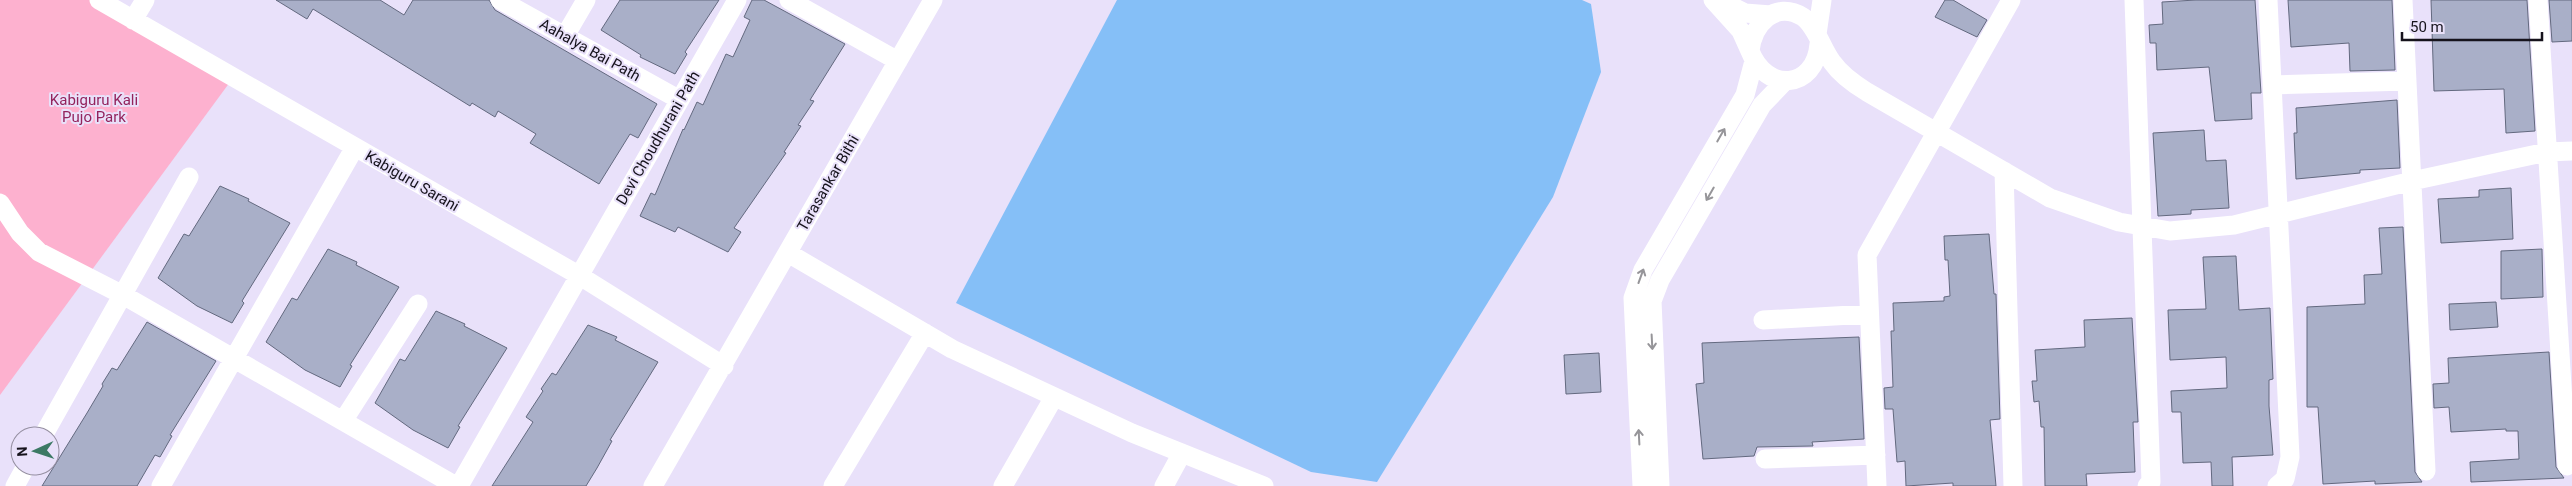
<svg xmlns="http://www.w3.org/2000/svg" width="2572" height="486" viewBox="0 0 2572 486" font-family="Roboto,sans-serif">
<rect width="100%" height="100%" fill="#e9e1fa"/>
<!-- green -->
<path fill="#fdb1cf" d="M0 0H94L230 82 0 395Z"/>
<!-- water -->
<path fill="#85bff7" d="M1117 0H1582L1591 4 1601 72 1553 197 1377 482 1311 472 956 303Z"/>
<!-- building -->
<path fill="#a9afc8" stroke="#63697f" d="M276 0H380L404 15 413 0H489L495 10 657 104 638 138 630 134 599 184 530 143 536 134 498 111 495 117 472 103 470 106 313 9 307 19Z
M620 0H719L685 52 687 54 675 74 640 57 641 55 601 30Z
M752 0H764L845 44 810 100 814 101 798 125 801 126 784 152 786 153 734 228 741 232 728 252 678 227 675 232 640 216 651 193 655 195 683 129 684 130 697 102 703 105 726 54 733 57 750 20 744 17Z
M1945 0H1953L1987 20 1977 37 1935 17Z
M2196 0H2255L2261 93H2251L2252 119 2215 121 2209 67 2157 70 2156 43H2150L2149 25 2163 24 2162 2Z
M2288 0H2392L2395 70 2350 71 2349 43 2291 47Z
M2431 0H2527L2535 131 2506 133 2504 89 2434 91Z
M2549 0H2572V41L2552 42Z
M2397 100 2400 168 2360 170V173L2296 179 2294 133H2297L2296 108Z
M2204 130 2206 161 2226 160 2229 208 2191 210V214L2158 216 2153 133Z
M220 186 249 199 248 201 290 223 242 301 244 303 232 323 197 306 158 278 184 234 189 236Z
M2511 188 2513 239 2441 243 2438 199 2479 197V190Z
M2403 227 2415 472 2422 482 2375 484V481L2323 484 2318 407H2307V307L2365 304 2364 275 2382 274 2379 228Z
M1989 234 1994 294H1996L2000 419 1990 420 1996 486H1953V483L1906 486 1905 461 1897 462 1893 409H1885L1884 388 1893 387 1891 331H1894L1893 303 1944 301V297L1950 296 1948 260H1945L1944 236Z
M328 249 357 262 356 265 399 287 350 365 352 366 340 387 305 370 266 342 292 298 297 300Z
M2542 249 2543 297 2501 299V251Z
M2236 256 2239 310 2270 308 2273 379 2269 380V406L2273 455 2232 457 2233 486H2212L2211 462 2183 463 2181 412H2172L2171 391 2227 388 2226 357 2170 360 2168 310 2206 309 2203 257Z
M2496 302 2498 327 2450 330 2449 304Z
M436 311 465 324 464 326 507 348 458 426 460 427 448 448 413 430 375 403 400 359 405 361Z
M2132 318 2138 422H2133L2135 472 2086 474 2087 486H2045L2044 427H2041L2039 401 2034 402 2032 381H2037L2035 350 2085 347 2084 320Z
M147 322 216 361 170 435 172 436 160 457 155 455 137 486H42L87 413 103 386 102 384 112 368 117 370Z
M588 325 617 337 615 340 658 362 610 440 612 441 597 468 586 486H492L533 422 526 417 543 391 541 389 552 373 556 375Z
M1859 337 1864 439 1812 442 1813 446 1757 447 1754 456 1703 459 1696 384 1704 383 1702 343Z
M2549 352 2556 467 2564 478 2471 482 2470 462 2519 459 2518 431H2506V429L2451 432 2449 407 2434 408 2433 384 2449 383 2448 358Z
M1599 353 1601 392 1566 394 1564 355Z"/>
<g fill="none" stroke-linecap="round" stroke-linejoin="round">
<!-- street -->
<path stroke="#fff" stroke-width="19" d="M99 0 580 276 724 366
M500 0 680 100
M789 0 898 61
M1713 0 1741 31 1750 51
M2134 0 2151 482 2147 486
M2268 0 2290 457 2285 479 2277 486
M2403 0 2426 471
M2538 0 2567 466
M1721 1 1745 13 1771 15
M133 20 145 0
M1817 34 1822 0
M565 36 586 0
M1819 44C1815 90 1766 93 1750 51 1753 24 1775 0 1803 17 1816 26 1822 49 1832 62 1841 75 1854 84 1867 92L2050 198 2119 222 2170 231 2234 225 2412 181 2547 152 2572 151
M2272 85 2407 81
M2004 171 2013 486
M0 203 20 233 39 252 123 295 456 486
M788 253 952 349 1132 433 1264 486
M1763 320 1869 314
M343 421 418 304
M43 436 189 177
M1765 459 1876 455
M15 486 26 466
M161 486 355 147
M459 486 737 0
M653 486 933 0
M833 486 925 333
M1003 486 1054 397
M1164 486 1182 453
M1642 486 1633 298 1643 270 1745 95 1754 61
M1660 486 1652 301 1660 280 1762 105 1785 81
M1877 486 1867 255 2011 0"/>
</g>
<!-- one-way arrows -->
<defs><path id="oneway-shaft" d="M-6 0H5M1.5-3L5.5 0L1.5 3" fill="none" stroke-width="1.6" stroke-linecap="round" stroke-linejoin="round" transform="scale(1.25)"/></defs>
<g stroke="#969599">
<use href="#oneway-shaft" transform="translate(1721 135) rotate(-60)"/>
<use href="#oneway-shaft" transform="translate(1710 194) rotate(120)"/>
<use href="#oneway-shaft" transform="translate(1641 276) rotate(-70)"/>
<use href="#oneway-shaft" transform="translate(1652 342) rotate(87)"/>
<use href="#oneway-shaft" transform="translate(1639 437) rotate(-93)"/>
</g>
<g text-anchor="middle" stroke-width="4" stroke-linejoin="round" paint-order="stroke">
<!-- street labels -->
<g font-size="15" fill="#16131c" stroke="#e9e1fa">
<text transform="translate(590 50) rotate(29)" y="5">Aahalya Bai Path</text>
<text transform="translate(658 138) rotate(-60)" y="5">Devi Choudhurani Path</text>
<text transform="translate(412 181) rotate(30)" y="5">Kabiguru Sarani</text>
<text transform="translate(828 183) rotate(-60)" y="5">Tarasankar Bithi</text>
</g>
<!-- park labels -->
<g font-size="15" fill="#93235d" stroke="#e9e1fa">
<text x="94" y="105">Kabiguru Kali<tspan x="94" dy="17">Pujo Park</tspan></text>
</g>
</g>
<!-- north arrow -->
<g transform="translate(35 451) rotate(267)"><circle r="24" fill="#e9e1fa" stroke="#958fa1"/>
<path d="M0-4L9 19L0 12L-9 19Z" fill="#3c7964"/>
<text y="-8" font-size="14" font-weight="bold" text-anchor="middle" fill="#16131c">N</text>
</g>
<!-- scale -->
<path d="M2402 32v8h140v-8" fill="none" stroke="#16131c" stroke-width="2.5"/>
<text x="2410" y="32" font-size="15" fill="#16131c" stroke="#e9e1fa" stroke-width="4" paint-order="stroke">50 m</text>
</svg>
